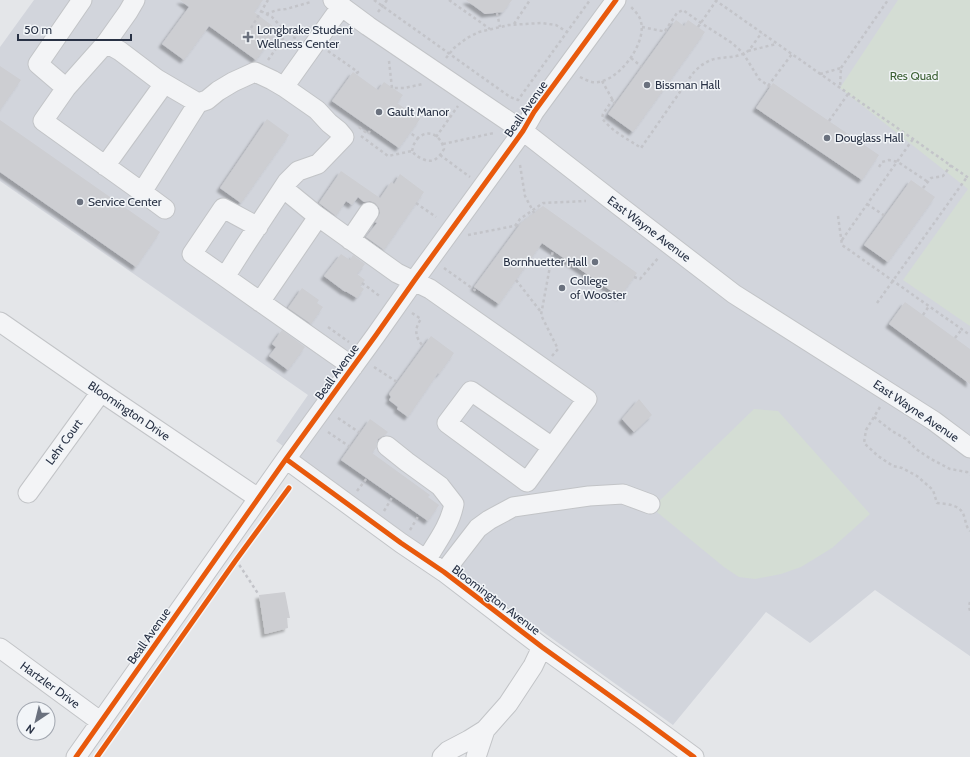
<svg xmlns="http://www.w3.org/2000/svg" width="970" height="757" viewBox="0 0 970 757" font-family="Cabin,sans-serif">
<defs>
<filter id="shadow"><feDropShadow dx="-3.5" dy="3.5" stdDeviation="1" flood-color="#0004"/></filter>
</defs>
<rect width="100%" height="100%" fill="#e4e6e9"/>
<!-- built -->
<path fill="#d2d5dc" d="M34 0H970V656L875 590 810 643 766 612 673 725 276 441 308 395 0 181V47Z"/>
<!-- green -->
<path fill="#d4ddd4" d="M898 0H970V326L903 280 968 189 840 88Z
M754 409 778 411 870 514 832 548 801 567 781 574 755 579 739 577 724 567 652 508Z"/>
<!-- building -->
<path fill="#cdced2" filter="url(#shadow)" d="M180 0H263L254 12 278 30 256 60 209 26 184 60 162 44 189 7Z
M466 0H512L503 12 485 14Z
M676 20 684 26 688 20 705 32 633 132 608 114Z
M0 66 21 80 0 110Z
M353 72 378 90 384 82 403 95 397 103 420 119 399 148 332 101Z
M773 83 879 155 862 180 756 108Z
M267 119 289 135 241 203 220 188Z
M0 120 160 232 136 267 0 172Z
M341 171 380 198 391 182 394 184 400 174 424 192 384 250 366 237 377 223 375 222 380 213 379 208 375 203 370 201 364 202 358 197 352 205 346 201 336 216 319 203Z
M911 180 935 197 888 262 864 245Z
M543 206 637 273 620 297 542 243 499 304 474 287 521 223Z
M341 254 350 260 353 255 365 264 357 274 365 280 360 286 364 289 357 298 347 292 344 291 324 276Z
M302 288 319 300 317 303 323 307 311 324 288 308Z
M905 302 970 349V384L889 324Z
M282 330 305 347 288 370 269 356 276 347 272 344Z
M431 336 454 353 439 374 438 373 408 417 397 409 398 407 389 400 391 397 389 394Z
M639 399 652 415 634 432 622 419Z
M370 419 388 432 385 435 383 436 378 439 376 444V448L372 453 430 495 428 497 439 505 428 521 341 460Z
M285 592 290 618H287L288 628 265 634 259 595Z"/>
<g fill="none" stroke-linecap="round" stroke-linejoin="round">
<defs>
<path id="minor" d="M82 0 38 64 66 88 43 121 142 192 198 103
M135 0 128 12 106 43 120 51 157 79 198 103 207 100 218 91 233 82 255 72 272 80 284 87 333 18 342 6
M333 0 368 26 523 131 609 198 734 294 934 421 970 448
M284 87 317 110 329 123 339 131 344 137 318 164 298 171 287 182 244 247 225 277 353 367
M66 88 106 43
M105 166 164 84
M283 188 316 215 390 268 397 273 430 289 587 399 527 482 447 423 471 391 552 447
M142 192 165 209
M350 240 369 212
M225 277 192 254 223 208 258 227
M260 302 318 217
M0 322 101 392 258 498
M387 446 407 462 440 486 454 504C450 525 437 542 426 560
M286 459 401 543 444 572 542 647 641 718 694 757
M28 493 101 392
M444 572 478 528 489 520 513 507 589 496 623 494 650 504
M0 648 101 722
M76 757 286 459 376 335 414 281 523 131 534 112 616 0
M442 757 448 751 469 740 485 730 508 704 533 666 542 647
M476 757 485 730"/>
</defs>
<!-- minor casing -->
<use href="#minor" stroke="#c2c4c7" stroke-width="21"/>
<!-- path -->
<path stroke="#c3c4c9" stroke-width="2.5" stroke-dasharray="3 3" stroke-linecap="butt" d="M374 0 510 97 518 100 590 0
M449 0 490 29
M715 0 970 179
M261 11 266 14 277 10 286 9 311 2
M378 12 387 0
M497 13 500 27
M266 14 272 17 287 33 298 40
M514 24 530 0
M642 27 667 32
M698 27 716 1
M251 28 268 0
M665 31 677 13 683 10 701 23 732 43 743 53 759 79 770 87
M328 51 358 72 356 74
M748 51 776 44
M446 58 454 48 467 38 479 32 509 25 541 23 556 25 567 32
M631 58 642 67
M268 60 287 33
M389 61 392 88H404L423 84
M841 68 888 0
M820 74 841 68 840 87
M580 77C584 79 588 81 592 82 616 86 647 44 641 22 640 16 635 11 631 7
M602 81 615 104
M768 86 792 54
M613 99 603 114 602 118C611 131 628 139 641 148L691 76C696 69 702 64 711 60 722 56 738 59 748 51 753 46 757 38 762 33
M829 121 848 94
M359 127 368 134 371 129
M361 136 388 156 412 151C415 155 418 157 423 159 433 164 439 158 444 149 441 136 429 128 418 138L410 133
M436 137 458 106
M443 144 494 133
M412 151 414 144 418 138
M440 155 470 177
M520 165 525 196 534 213
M879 167 882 162 889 160 898 162 928 182
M923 188 931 178 943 176 951 165
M416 203 436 217
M867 204 885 216
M838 216 842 245 970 335
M515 226 520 219 543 203 586 201
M468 235 519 225
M842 240 913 139
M444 268 476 291 478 289
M634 277 640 279 659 257
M516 280 541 312
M362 283 381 297
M877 303 967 177
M412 313 421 319C414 329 415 337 423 346
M923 315 929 306
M328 327 349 342
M955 338 962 329
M552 356 558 349 541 315 553 250
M374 367 397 382
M880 407 866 430 864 443 878 456 893 466 902 468 917 476 933 490 937 503C948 504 961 505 964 516 966 522 966 527 970 531
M874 417 892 431 906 439 916 449 931 459 950 469 967 472 970 475
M338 418 360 433
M328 432 350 447
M357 491 367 478
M384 511 393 496
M410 530 419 515
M236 560 259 595
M970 602 969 606 970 611"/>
<!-- minor -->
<use href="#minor" stroke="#f3f4f6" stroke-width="19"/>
<defs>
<path id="cycleway" d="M286 459 401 543 444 572 542 647 641 718 694 757
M76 757 286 459 376 335 414 281 523 131 534 112 616 0
M97 757 236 560 289 488"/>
</defs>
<!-- cycleway casing -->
<use href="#cycleway" stroke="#f2f5f8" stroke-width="8"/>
<!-- cycleway -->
<use href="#cycleway" stroke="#e8590c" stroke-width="5"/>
</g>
<!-- markers -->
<g fill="#6a717e" stroke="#f2f5f8" stroke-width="1.5">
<path d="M246 31h4v4h4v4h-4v4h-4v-4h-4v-4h4z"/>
<circle cx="647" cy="85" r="4"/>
<circle cx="379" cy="112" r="4"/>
<circle cx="827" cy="138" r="4"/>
<circle cx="80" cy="202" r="4"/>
<circle cx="595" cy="262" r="4"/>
<circle cx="562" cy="288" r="4"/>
</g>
<g text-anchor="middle" stroke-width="3" stroke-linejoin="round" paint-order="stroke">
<!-- poi labels -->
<g font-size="12" fill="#293245" stroke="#f2f5f8" text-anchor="start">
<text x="257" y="34">Longbrake Student<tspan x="257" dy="14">Wellness Center</tspan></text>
<text x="655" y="89">Bissman Hall</text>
<text x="387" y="116">Gault Manor</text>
<text x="835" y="142">Douglass Hall</text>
<text x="88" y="206">Service Center</text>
<text x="587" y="266" text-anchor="end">Bornhuetter Hall</text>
<text x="570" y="285">College<tspan x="570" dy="14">of Wooster</tspan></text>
</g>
<!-- park labels -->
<g font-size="12" fill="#3d6135" stroke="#f2f5f8">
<text x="914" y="80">Res Quad</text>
</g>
<!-- street labels -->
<g font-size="12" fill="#293245" stroke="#f2f5f8">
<text transform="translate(526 109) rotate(-55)" y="4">Beall Avenue</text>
<text transform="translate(649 229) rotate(37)" y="4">East Wayne Avenue</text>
<text transform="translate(337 372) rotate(-54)" y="4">Beall Avenue</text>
<text transform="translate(129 411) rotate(34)" y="4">Bloomington Drive</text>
<text transform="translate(916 411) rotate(34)" y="4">East Wayne Avenue</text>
<text transform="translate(64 442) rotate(-54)" y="4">Lehr Court</text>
<text transform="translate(496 600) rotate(37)" y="4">Bloomington Avenue</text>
<text transform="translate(149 636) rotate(-55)" y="4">Beall Avenue</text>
<text transform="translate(50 685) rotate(36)" y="4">Hartzler Drive</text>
</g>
</g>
<!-- north arrow -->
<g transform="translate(36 721) rotate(215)"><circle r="19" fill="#f2f5f8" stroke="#a2a7b0"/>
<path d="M0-3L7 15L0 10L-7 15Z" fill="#6a717e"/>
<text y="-6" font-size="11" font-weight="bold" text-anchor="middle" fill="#293245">N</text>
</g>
<!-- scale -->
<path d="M18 34v6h113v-6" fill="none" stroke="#293245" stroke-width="2"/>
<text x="24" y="34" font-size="12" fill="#293245" stroke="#f2f5f8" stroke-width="3" paint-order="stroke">50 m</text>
</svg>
